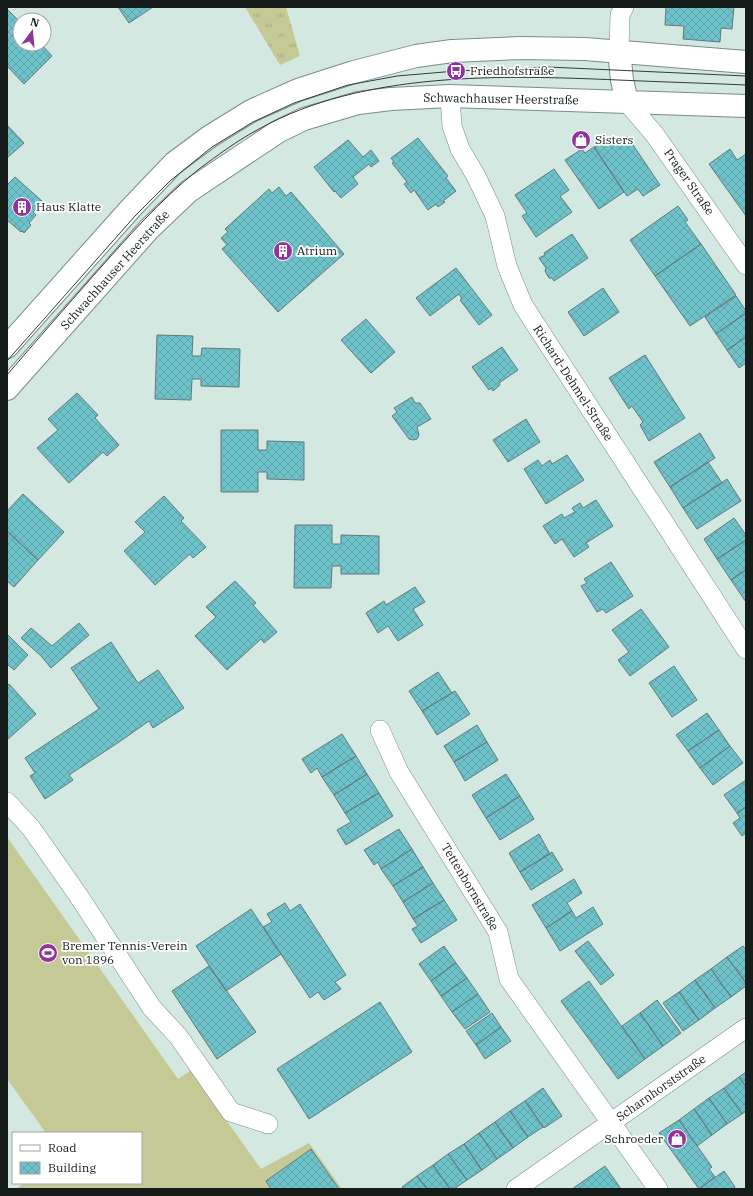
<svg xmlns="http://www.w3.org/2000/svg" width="753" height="1196" viewBox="0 0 753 1196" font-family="'IBM Plex Serif',serif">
<defs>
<pattern id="park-tufts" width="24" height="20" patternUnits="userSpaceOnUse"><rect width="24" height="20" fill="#c5c996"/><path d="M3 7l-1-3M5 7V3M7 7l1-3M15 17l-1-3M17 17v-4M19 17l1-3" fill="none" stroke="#a8ac81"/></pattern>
<pattern id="building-cross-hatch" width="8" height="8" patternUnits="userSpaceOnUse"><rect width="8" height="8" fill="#6ec2c9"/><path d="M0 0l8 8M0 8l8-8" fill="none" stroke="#5ea6ac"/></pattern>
</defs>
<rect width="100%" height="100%" fill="#d3e8e0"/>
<!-- grass -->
<path fill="#c5c996" d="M7 837 178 1079 193 1069 219 1110 261 1169 309 1143 342 1189H16L24 1183H141V1133H46L7 1079Z"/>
<!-- park -->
<path fill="url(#park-tufts)" d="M245 7H286L300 56 280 65Z"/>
<!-- building -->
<path fill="url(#building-cross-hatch)" stroke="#64797b" d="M118 7H153L129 23Z
M666 7H734L732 29 721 28 720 42 683 39 684 26 665 25Z
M7 9 20 22V44H41L52 56 24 84 7 66Z
M7 125 24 143 7 158Z
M627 136 660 185 643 196 638 189 627 196 594 147 608 138 613 146Z
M418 138 448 176 446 178 456 191 443 201 445 202 438 207 436 204 428 210 414 190 411 193 404 184 407 182 392 163 394 162 391 158Z
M348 140 363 157 371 150 379 161 371 167 369 164 353 177 358 184 341 198 335 191 334 192 314 167Z
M594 147 624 192 599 209 565 160 582 149 585 153Z
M730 149 737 160 746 154V216L709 164Z
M554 169 569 190 560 196 572 212 536 237 522 216 527 213 515 195Z
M15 177 43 202 33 212 36 215 29 223 31 225 24 233 22 231 21 232 7 220V185Z
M279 187 286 196 291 192 344 254 278 312 222 249 227 245 221 238 228 232 225 229 269 189 272 193Z
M678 206 688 220 685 222 701 244 655 276 630 240Z
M572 234 588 258 554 281 552 278H549L545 271 546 268 539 258 545 255 544 253Z
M701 244 736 295 690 326 655 276Z
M456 268 492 315 479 325 460 300 462 299 459 294 430 316 416 298Z
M603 288 619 312 584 336 568 312Z
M736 296 746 311V313L716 334 705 317Z
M746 313V337L727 350 716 334Z
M366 319 395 352 371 373 341 340Z
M157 335 193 336 192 356H201L202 348 240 349 239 387 201 386V379H192L191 400 155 399Z
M746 337V363L739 368 727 350Z
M502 347 518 370 499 383 500 385 493 391 491 388 489 390 472 367Z
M645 355 685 418 649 441 640 425 643 422 632 406 629 409 609 378Z
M77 393 98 415 95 418 119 445 107 456 103 452 69 483 37 448 58 430 48 419Z
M412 397 415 403H420L431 419 417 427 419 435 417 439 413 440 409 439 392 416 397 412 394 408Z
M526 419 540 442 508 462 493 440Z
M221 430H258V450H267V441L304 442V480L267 479V472H258V492H221Z
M700 433 715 458 670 487 654 462Z
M567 455 584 480 546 504 524 469 538 460 542 466 550 460 552 464Z
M708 462 722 483 683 508 670 487Z
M727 479 741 501 697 529 683 508Z
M23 494 64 532 38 560 7 531V511Z
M164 496 184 518 181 521 206 547 193 558 190 554 155 585 124 551 145 532 135 522Z
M596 500 613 526 586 543 589 547 574 557 562 539 555 544 543 526 562 514 564 518 575 512 572 508 580 503 583 508Z
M734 518 746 535V540L717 559 704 539Z
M295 525H332V544H341V535L379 536V574H341V566H332L331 588H294Z
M7 531 38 560 14 587 7 581Z
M746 540V570L731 580 717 559Z
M611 562 633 596 606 613 603 609 597 612 581 586 587 583 584 579Z
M746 570V602L731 580Z
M235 581 256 603 253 605 277 632 264 643 261 639 227 670 195 636 216 617 206 607Z
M415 587 425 602 413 609 423 625 398 641 388 626 378 633 366 613 384 601 386 605Z
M641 609 669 647 630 676 618 660 629 652 612 630Z
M79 623 89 635 51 668 41 656 21 638 31 628 52 646Z
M7 634 28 655 14 670 7 664Z
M111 642 138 683 158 670 184 708 153 728 149 721 119 742 69 775 73 780 45 799 30 776 35 773 25 758 99 709 71 668Z
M674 666 697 700 672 717 649 683Z
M438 672 452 693 422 711 409 691Z
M9 684 36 714 7 740V686Z
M455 691 470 714 437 735 422 711Z
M707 713 719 730 688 751 676 735Z
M477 725 487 742 454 762 444 746Z
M719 730 730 746 700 768 688 751Z
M342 734 356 756 322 777 317 768 311 773 302 759Z
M487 742 498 760 465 781 454 762Z
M730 746 743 763 713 785 700 768Z
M356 756 367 774 334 795 322 777Z
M367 774 379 793 345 813 334 795Z
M506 774 520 796 486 818 472 795Z
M746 780V807L737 813 724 795Z
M379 793 393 816 346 845 337 830 351 822 345 813Z
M520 796 534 819 500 840 486 818Z
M746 807V833L742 836 733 823 740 818 737 813Z
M399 829 412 849 381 869 378 862 374 865 364 850Z
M539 834 550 854 520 872 509 853Z
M412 849 423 867 393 886 381 869Z
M552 852 563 870 531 890 520 872Z
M423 867 433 883 403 902 393 886Z
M574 879 582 893 567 903 572 911 546 928 532 905Z
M433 883 444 900 413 919 403 902Z
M444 900 457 920 421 943 412 929 418 926 413 919Z
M285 903 290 911 300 904 346 975 335 982 341 989 324 1000 318 992 310 998 263 927 272 922 267 914Z
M593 907 603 924 560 951 546 928 572 911 576 918Z
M251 909 281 954 226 991 196 946Z
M588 941 614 975 601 985 575 951Z
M444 946 456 963 431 981 419 964Z
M743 946 746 950V983L727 957Z
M727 957 746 983V986L731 997 711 969Z
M456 963 467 978 441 996 431 981Z
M209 966 256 1032 217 1059 172 991Z
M711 969 731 997 715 1008 695 980Z
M467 978 478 994 452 1012 441 996Z
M695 980 715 1008 699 1020 679 992Z
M589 981 645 1059 618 1079 561 1001Z
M679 992 699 1020 683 1031 663 1003Z
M478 994 490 1012 465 1029 452 1012Z
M657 1000 681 1033 663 1046 640 1013Z
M380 1002 412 1052 309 1119 277 1069Z
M492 1013 501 1027 476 1045 466 1031Z
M640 1013 663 1046 645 1059 622 1026Z
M501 1027 511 1041 485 1059 476 1045Z
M746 1072V1087L739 1077Z
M739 1077 746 1087V1111L742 1114 724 1088Z
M543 1088 562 1116 544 1128 525 1101Z
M724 1088 742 1114 727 1124 709 1098Z
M709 1098 727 1124 712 1135 694 1109Z
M525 1101 543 1127 528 1137 510 1111Z
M694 1109 712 1135 697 1146 679 1120Z
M510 1111 528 1137 513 1148 495 1122Z
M679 1120 712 1167 709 1169 715 1177 699 1189 659 1133Z
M495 1122 513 1148 497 1159 479 1133Z
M479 1133 497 1159 482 1170 464 1144Z
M464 1144 482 1170 467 1180 448 1154Z
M311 1149 339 1189H271L266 1181Z
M448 1154 467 1180 454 1189H450L433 1165Z
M433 1165 450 1189H427L417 1176Z
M605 1166 621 1189H572Z
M724 1171 735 1187 733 1189H699Z
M417 1176 427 1189H404L402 1187Z"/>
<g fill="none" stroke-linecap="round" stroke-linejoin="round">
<defs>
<path id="street" d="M619 51 620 15 624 7
M450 96 452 126 460 149 476 176 495 216 507 266 523 305 746 649
M627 102 655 135 746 265
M380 730 399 772 498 932 509 979 658 1189
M7 802 31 828 78 895 152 1008 178 1036 231 1112 268 1124
M516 1189 746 1028"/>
<path id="secondary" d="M619 51 622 80 627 102
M7 347 131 208 174 163 209 137 251 111 298 90 354 72 416 56 452 51 521 48 585 49 746 62
M7 389 149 229 189 191 279 131 304 119 358 103 391 99 450 96 746 106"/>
</defs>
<!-- street casing -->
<use href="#street" stroke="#7a8d86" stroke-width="20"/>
<!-- secondary casing -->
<use href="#secondary" stroke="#7a8d86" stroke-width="24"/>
<!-- street -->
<use href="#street" stroke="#fff" stroke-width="19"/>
<!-- secondary -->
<use href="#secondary" stroke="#fff" stroke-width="22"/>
<!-- tram -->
<path stroke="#333c39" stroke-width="1" d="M7 361 135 216 170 181 212 147 253 122 294 103 348 85 397 76 456 71 548 67 746 76
M7 375C36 341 65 308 94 275 127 238 160 200 199 169 218 155 238 140 259 129 363 71 503 75 618 80 661 82 703 83 746 85"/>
</g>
<!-- icons -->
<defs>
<symbol id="bus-disc" viewBox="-11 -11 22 22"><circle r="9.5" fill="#90339d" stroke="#fff"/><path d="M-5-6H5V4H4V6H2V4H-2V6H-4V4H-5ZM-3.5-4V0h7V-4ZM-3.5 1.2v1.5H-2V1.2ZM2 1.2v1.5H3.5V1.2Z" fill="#fff"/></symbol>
<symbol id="shop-disc" viewBox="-11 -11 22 22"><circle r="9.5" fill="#90339d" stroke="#fff"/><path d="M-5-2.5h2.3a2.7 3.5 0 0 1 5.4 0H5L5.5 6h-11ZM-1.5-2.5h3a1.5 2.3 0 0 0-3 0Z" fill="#fff"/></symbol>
<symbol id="building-disc" viewBox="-11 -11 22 22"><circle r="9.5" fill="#90339d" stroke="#fff"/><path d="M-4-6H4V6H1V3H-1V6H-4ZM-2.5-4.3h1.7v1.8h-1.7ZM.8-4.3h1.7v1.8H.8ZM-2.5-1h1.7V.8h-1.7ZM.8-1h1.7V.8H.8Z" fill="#fff"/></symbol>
<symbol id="stadium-disc" viewBox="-11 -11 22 22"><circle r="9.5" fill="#90339d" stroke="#fff"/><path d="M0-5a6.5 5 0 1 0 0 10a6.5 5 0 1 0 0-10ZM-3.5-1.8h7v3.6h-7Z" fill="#fff"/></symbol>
</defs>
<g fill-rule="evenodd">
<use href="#bus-disc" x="445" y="60" width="22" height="22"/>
<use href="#shop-disc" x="570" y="129" width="22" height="22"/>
<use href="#building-disc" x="11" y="196" width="22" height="22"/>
<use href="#building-disc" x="272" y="240" width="22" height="22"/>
<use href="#stadium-disc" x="37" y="942" width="22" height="22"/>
<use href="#shop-disc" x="666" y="1128" width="22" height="22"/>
</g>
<g text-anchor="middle" stroke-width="3.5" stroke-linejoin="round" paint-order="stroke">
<!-- poi labels -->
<g font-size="12" fill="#151c1a" stroke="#fff" text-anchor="start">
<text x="470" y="75">Friedhofstraße</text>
<text x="595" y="144">Sisters</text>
<text x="36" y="211">Haus Klatte</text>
<text x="297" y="255">Atrium</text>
<text x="62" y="950">Bremer Tennis-Verein<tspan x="62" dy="14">von 1896</tspan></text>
<text x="663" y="1143" text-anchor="end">Schroeder</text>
</g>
<!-- street labels -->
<g font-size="12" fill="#151c1a" stroke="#fff">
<text transform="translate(501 99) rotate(1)" y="4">Schwachhauser Heerstraße</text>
<text transform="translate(689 182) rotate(55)" y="4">Prager Straße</text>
<text transform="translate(115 270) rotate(-48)" y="4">Schwachhauser Heerstraße</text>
<text transform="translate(573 383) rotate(57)" y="4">Richard-Dehmel-Straße</text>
<text transform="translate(470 887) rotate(59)" y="4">Tettenbornstraße</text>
<text transform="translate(661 1088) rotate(-35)" y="4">Scharnhorststraße</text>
</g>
</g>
<!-- border -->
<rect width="753" height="1196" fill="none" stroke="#151c1a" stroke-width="16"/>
<!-- legend -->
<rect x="12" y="1132" width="130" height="52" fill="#ffffff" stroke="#a1a4a3"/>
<rect x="20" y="1145" width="20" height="6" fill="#ffffff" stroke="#a1a4a3"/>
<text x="48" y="1152" font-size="12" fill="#151c1a">Road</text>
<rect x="20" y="1162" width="20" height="12" fill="url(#building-cross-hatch)" stroke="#a1a4a3"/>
<text x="48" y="1172" font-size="12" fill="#151c1a">Building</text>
<!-- north arrow -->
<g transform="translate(32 32) rotate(16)"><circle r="19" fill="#ffffff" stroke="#a1a4a3"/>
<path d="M0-3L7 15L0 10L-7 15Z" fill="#90339d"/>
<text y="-6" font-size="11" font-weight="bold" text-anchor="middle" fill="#151c1a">N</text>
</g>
</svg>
